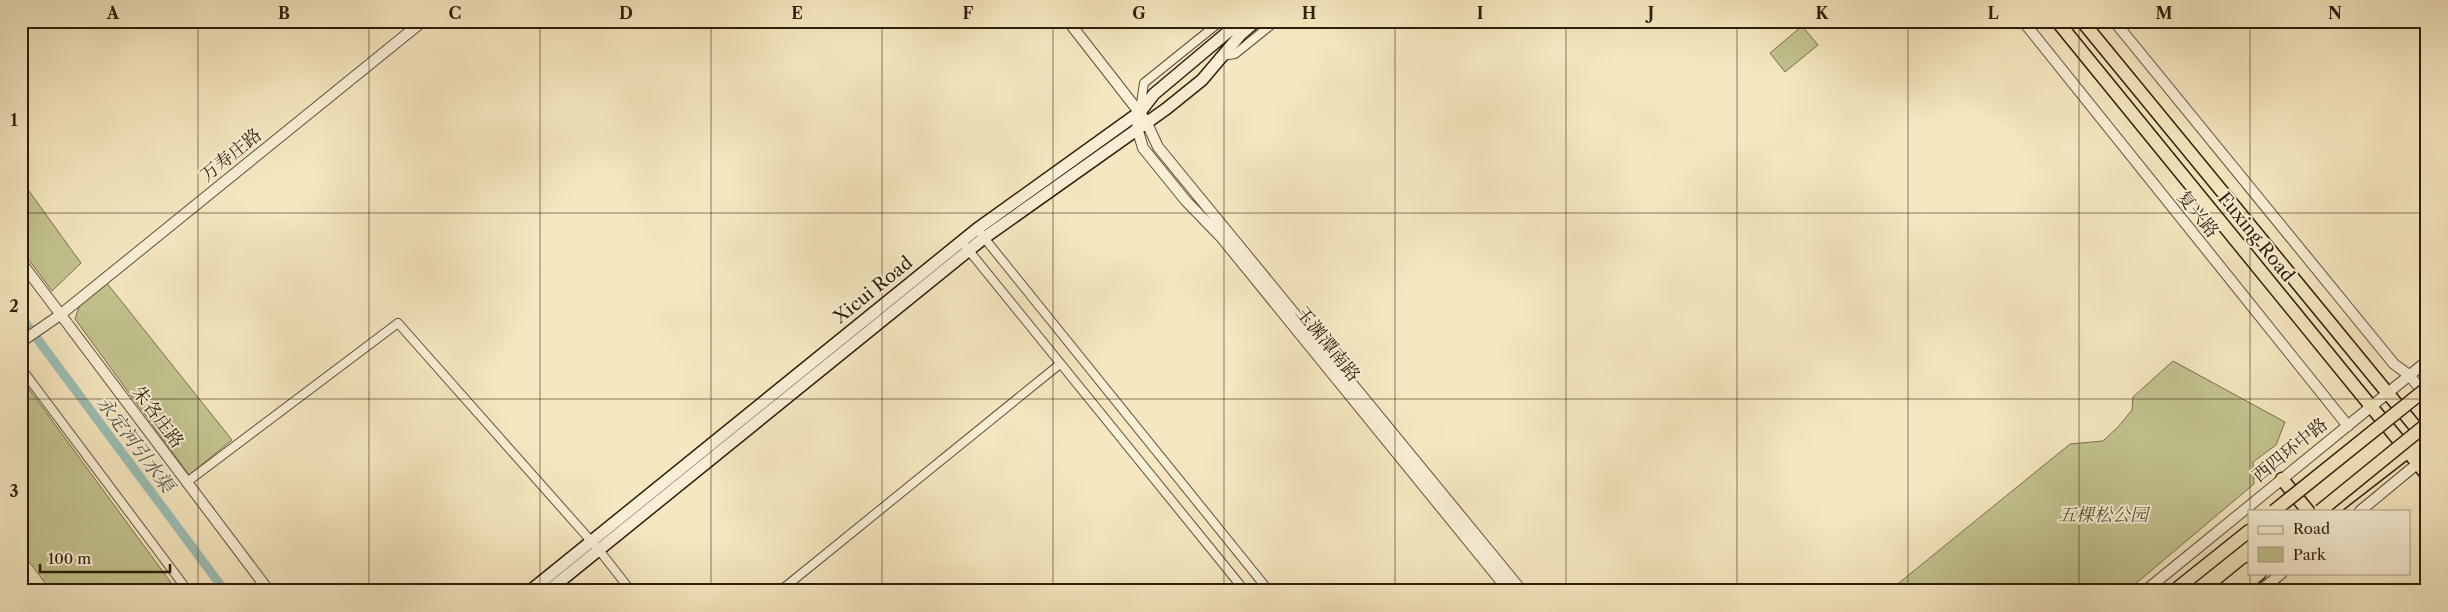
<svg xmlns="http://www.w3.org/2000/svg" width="2448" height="612" viewBox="0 0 2448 612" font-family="'Libre Caslon Text','Noto Serif SC',serif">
<rect width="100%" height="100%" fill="#f5e7c0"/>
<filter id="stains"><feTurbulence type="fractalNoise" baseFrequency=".004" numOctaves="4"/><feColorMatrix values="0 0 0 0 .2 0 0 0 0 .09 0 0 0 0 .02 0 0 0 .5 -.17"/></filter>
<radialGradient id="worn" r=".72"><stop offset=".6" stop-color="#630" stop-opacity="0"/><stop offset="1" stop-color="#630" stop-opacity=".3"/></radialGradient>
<!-- park -->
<path fill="#c2c38e" stroke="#78704c" d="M1802 26 1818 45 1785 72 1770 53Z
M21 180 81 263 52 291 21 249Z
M106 282 232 440 189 475 75 319 79 307Z
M2173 361 2285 422 2276 445 2253 462 2254 484 2127 591H1889L2070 444 2103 441 2118 427 2132 410 2133 397Z
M21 378 177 591H51L21 551Z"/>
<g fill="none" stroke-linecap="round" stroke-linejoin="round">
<!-- canal -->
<path stroke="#9cbfb6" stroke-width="9" d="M21 317 225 591"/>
<defs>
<path id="minor" d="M1222 56 1235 54 1276 21
M1140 110 1144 83 1221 21
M981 234 1269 591
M966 247 1245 591
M21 368 188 591
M187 482 398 323 599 550 631 591
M780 591 1060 364"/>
<path id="tertiary" d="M1068 21 1146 121 1158 147 1522 591
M2023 21 2348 426
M2114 21 2394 364 2409 375 2427 397
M1140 112 1137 128 1143 148 1186 201 1221 237 1509 591
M21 262 269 591
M21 342 60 315 423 21
M2360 511 2417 464 2427 445
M2145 591 2427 361
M2260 591 2282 573"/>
<path id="secondary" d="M530 591 977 229 1140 112 1154 94 1241 21
M548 591 984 238 1166 109 1202 80 1241 34 1256 21"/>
<path id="trunk" d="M2057 21 2427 475
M2082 21 2427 441
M2282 479 2308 511
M2331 511 2407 452 2427 443
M2174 591 2249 531
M2222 591 2249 569
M2239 591 2260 573"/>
</defs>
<!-- minor casing -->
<use href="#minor" stroke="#605038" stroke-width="10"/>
<!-- tertiary casing -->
<use href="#tertiary" stroke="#605038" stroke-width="12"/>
<!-- secondary casing -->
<use href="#secondary" stroke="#2f1e0a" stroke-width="14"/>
<!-- trunk casing -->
<use href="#trunk" stroke="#2f1e0a" stroke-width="15"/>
<!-- minor -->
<use href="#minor" stroke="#f8efd6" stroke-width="8"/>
<!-- tertiary -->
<use href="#tertiary" stroke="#f8efd6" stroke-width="10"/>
<!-- secondary -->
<use href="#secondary" stroke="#f8efd6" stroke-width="11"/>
<!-- trunk -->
<use href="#trunk" stroke="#f5e7c0" stroke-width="12"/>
<defs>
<path id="trunk-bridge" d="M2274 511 2427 388
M2320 511 2427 424"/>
</defs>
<!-- trunk-bridge casing -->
<use href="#trunk-bridge" stroke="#2f1e0a" stroke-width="15" stroke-linecap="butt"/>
<!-- trunk-bridge -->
<use href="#trunk-bridge" stroke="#f5e7c0" stroke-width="12"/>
</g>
<!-- grid -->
<path fill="none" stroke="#2f1e0a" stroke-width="1" stroke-opacity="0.55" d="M198 21V591M369 21V591M540 21V591M711 21V591M882 21V591M1053 21V591M1224 21V591M1395 21V591M1566 21V591M1737 21V591M1908 21V591M2079 21V591M2250 21V511M21 213H2427M21 399H2427M2250 573V591"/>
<g text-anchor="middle" stroke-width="4" stroke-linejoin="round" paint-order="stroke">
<!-- street labels -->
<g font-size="18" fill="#2f1e0a" stroke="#f8efd6">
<text transform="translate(231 155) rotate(-39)" y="6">万寿庄路</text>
<text transform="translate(2198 214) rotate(51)" y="6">复兴路</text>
<text transform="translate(2256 237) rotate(51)" y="6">Fuxing Road</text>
<text transform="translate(873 290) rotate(-39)" y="6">Xicui Road</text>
<text transform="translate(1328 344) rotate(51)" y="6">玉渊潭南路</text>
<text transform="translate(158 417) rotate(53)" y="6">朱各庄路</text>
<text transform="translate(2290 450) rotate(-39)" y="6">西四环中路</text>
</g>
<!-- park labels -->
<g font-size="18" font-style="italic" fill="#5b5032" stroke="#f8efd6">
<text x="2103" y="521">五棵松公园</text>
</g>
<!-- water labels -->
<g font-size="19" font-style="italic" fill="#555646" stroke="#f8efd6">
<text transform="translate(136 444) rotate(53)" y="7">永定河引水渠</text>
</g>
</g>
<!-- margin -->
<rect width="2448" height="612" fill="none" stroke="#f5e7c0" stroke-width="55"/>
<!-- legend -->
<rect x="2248" y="510" width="162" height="65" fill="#f8efd6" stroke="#a89b84"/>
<rect x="2258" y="526" width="25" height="8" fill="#f8efd6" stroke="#a89b84"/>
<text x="2293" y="534" font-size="15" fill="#2f1e0a">Road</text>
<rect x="2258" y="547" width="25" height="15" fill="#c2c38e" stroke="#a89b84"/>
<text x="2293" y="560" font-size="15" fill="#2f1e0a">Park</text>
<!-- scale -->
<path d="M40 564v8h130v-8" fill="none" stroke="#2f1e0a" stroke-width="2.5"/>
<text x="48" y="564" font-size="15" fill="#2f1e0a" stroke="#f8efd6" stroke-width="4" paint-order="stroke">100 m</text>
<rect x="28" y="28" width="2392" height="556" fill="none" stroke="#2f1e0a" stroke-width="2"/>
<g font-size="16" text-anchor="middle" font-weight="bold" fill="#2f1e0a">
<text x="113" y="19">A</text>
<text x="284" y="19">B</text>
<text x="455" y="19">C</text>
<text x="626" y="19">D</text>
<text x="797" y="19">E</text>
<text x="968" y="19">F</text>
<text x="1139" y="19">G</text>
<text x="1309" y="19">H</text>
<text x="1480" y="19">I</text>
<text x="1651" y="19">J</text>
<text x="1822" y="19">K</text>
<text x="1993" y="19">L</text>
<text x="2164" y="19">M</text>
<text x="2335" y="19">N</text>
<text x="14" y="126">1</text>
<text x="14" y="312">2</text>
<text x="14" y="497">3</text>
</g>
<rect width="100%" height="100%" filter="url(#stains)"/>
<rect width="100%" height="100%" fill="url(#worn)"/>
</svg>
